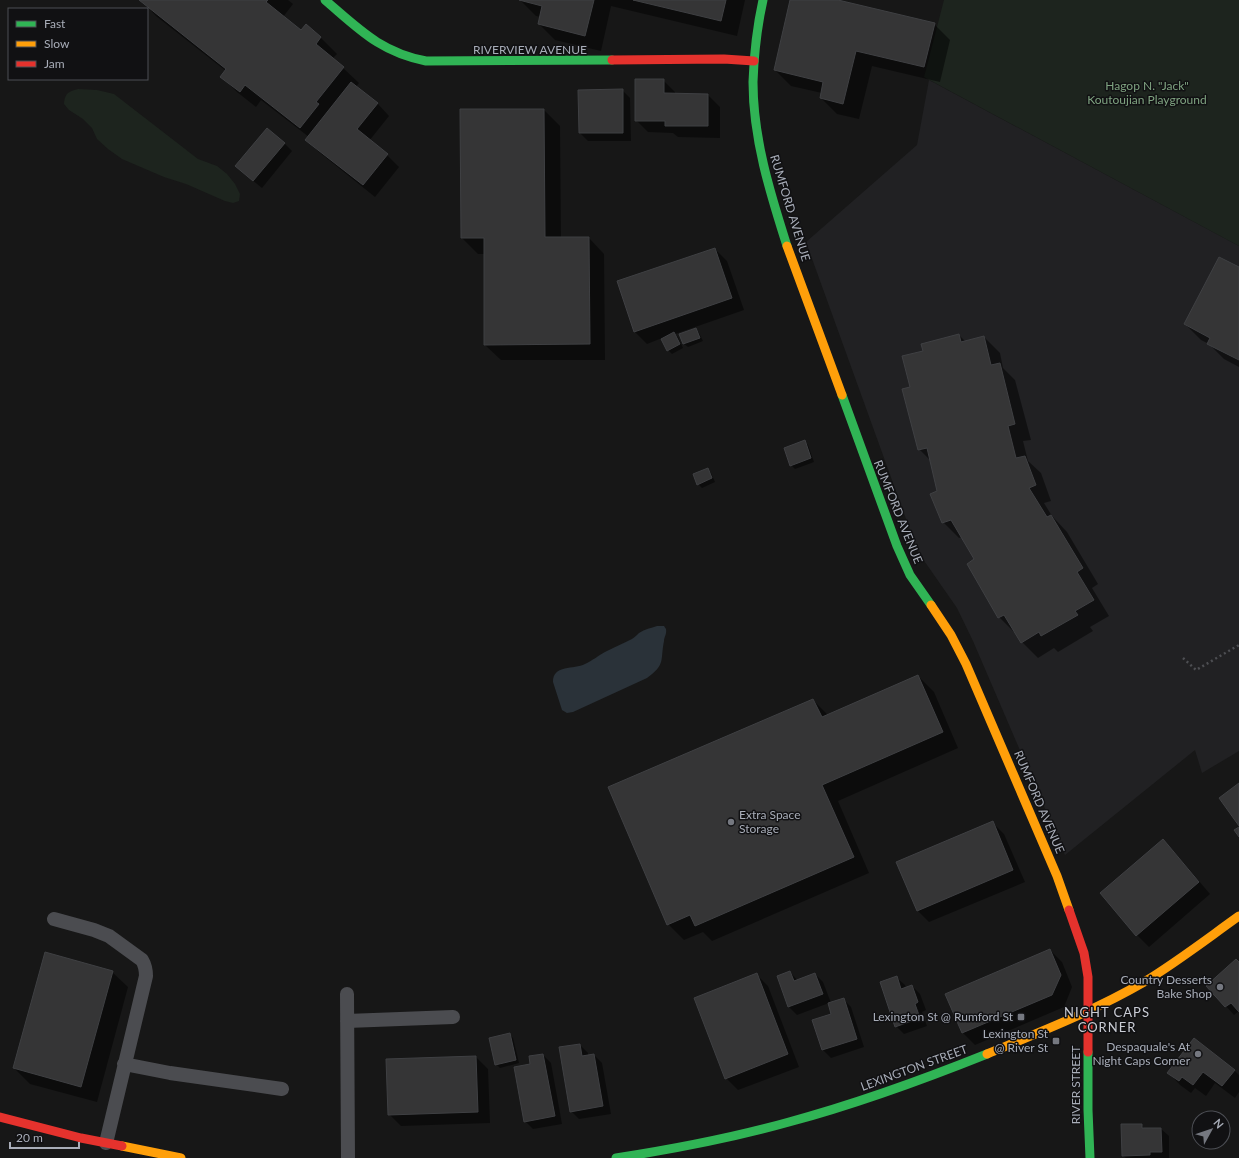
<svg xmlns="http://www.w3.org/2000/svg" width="1239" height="1158" viewBox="0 0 1239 1158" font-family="Lato,sans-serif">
<rect width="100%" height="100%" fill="#171717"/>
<!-- built -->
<path fill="#212123" d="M929 80 1239 246V751L1202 773 1195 750 1065 855 973 641 957 608 918 552 806 242 917 145Z"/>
<!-- green -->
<path fill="#1d241e" d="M944 0H1239V246L924 77Z
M78 89 97 90 114 94 198 159 217 166 227 174 235 184 240 194 239 201 233 203 225 201 186 184 164 177 122 159 108 149 97 139 92 128 83 119 69 110 64 104C65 93 68 92 78 89Z"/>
<!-- water -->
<path fill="#2a3239" d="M657 626H664L666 629C667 634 664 637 664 641 660 661 666 664 647 678L573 712 567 713 562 710 553 682C553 664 574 670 585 664 592 661 599 655 607 651 615 647 624 643 632 639 635 637 637 635 639 633 645 629 651 628 657 626Z"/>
<!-- shadow -->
<path fill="#0007" d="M141 0H288L293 4 283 17 301 31 306 26 321 38 337 54 332 59 343 68 359 83 356 87 378 104 389 116 369 141 387 155 399 167 375 197 319 152 307 140 309 137 261 100 256 107 237 92 221 76 226 71 156 16Z
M520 0H745L737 36 611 6 601 51 555 40 539 24 541 17 536 16Z
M791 0H834L934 24 950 40 940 82 872 66 859 119 837 114 821 98 822 93 791 86 775 70Z
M663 80 675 92V94L708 95 720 107V138L678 137 673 133 648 132 636 120Z
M622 90 630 98 631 141H588L580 133 579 91Z
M544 110 560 126 561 238H589L604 254 605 360H501L485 345V254H478L462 238Z
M284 143 292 151 262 188 245 174Z
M715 249 727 261 744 310 675 334 678 337 683 348 672 354 668 350 662 338 647 344 635 332 618 282Z
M1239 268V367L1224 359 1209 344 1201 340 1185 324Z
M696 329 699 333 703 341 688 347 684 344 681 335Z
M959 335 966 342 984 337 1000 353 1003 368 1015 380 1031 440 1023 441 1028 461 1041 473 1051 501 1044 503 1052 516 1067 532 1098 584 1092 588 1109 616 1090 627 1093 631 1058 652 1054 648 1038 658 1022 642 1016 632 1015 633 999 617 975 560 962 537 959 538 943 522 938 492 931 461 919 449 911 387 924 351Z
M805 442 808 445 814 462 795 469 791 465Z
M708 469 711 473 715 482 702 488 698 484Z
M918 676 934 692 958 748 838 801 869 873 712 941 703 932 684 940 668 924 813 700 828 715Z
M992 822 1004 834 1025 882 929 922 917 910Z
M1163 841 1175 853 1210 894 1149 947 1137 935Z
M1050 950 1062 962 1072 987 1064 1007 975 1045 963 1033Z
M1239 963V1011L1234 1015 1208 986Z
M112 972 128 987 97 1102 30 1084 14 1068Z
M790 972 798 981 815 974 823 982 831 1003 843 999 851 1007 864 1047 831 1058 823 1050 813 1020 832 1014 829 1003 797 1015 789 1007 778 977Z
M756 974 768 986 799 1067 738 1090 726 1078Z
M897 978 905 985 906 989 912 986 920 994 926 1010 922 1012 927 1026 904 1034 896 1026Z
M509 1034 513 1038 519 1063 500 1068 496 1064Z
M580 1045 588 1053V1056L594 1055 602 1063 611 1114 579 1119 571 1111Z
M543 1055 551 1063 562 1124 533 1129 525 1121 531 1064Z
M476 1057 488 1069 490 1123 401 1126 389 1114Z
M1234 1070 1239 1075V1092L1235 1098 1215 1083 1206 1096 1195 1088 1191 1093 1180 1085 1169 1073Z
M1141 1125 1145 1129H1161L1169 1136V1158H1126L1123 1156Z"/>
<!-- building -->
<path fill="#353536" stroke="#3f4043" d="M139 0H268L266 2 301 30 306 24 321 37 316 44 344 67 316 102 319 104 300 128 245 85 240 92 220 77 226 69Z
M519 0H594L585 36 538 24 542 6Z
M633 0H726L721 21Z
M790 0H838L935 23 924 67 856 51 843 104 820 98 823 82 774 70Z
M635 79H664V93L708 94V126H665V121H635Z
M351 82 378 103 357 129 388 154 363 185 305 140Z
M623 89V133H579L578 90Z
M460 109H544L545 237H589L590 344 484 345V238H461Z
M267 128 285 143 253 181 235 166Z
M715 248 732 298 634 332 617 281Z
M1219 257 1239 267V360L1207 344 1210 338 1184 324Z
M696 328 700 338 683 344 679 334Z
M674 332 680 344 667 351 661 339Z
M959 334 961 342 984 336 991 365 1000 363 1015 424 1008 426 1016 458 1025 456 1036 485 1029 488 1047 517 1051 515 1083 568 1077 572 1094 600 1075 611 1078 615 1041 636 1039 632 1021 643 1004 615 998 618 967 564 974 559 951 520 942 523 930 494 937 491 927 448 918 450 902 389 910 387 902 356 923 351 921 344Z
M805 440 811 458 790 466 784 448Z
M708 468 712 478 697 485 693 474Z
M918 675 943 732 822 785 854 857 695 926 690 915 667 925 608 787 813 699 822 717Z
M1239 783V826L1219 798Z
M993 821 1013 870 917 911 896 862Z
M1239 827V837L1234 830Z
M1163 839 1199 882 1136 936 1100 893Z
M1050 949 1061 975 1052 995 962 1033 945 994Z
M45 952 113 971 81 1087 13 1068Z
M1236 959 1239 962V1012L1231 1003 1225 1007 1206 986Z
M790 971 794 981 815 973 823 994 788 1007 777 976Z
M757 973 788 1054 725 1079 694 998Z
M897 976 901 989 912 985 918 1002 915 1004 920 1018 895 1027 880 982Z
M844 998 857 1039 822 1050 812 1020 831 1014 828 1003Z
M510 1033 516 1060 495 1065 489 1038Z
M1194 1038 1235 1070 1222 1086 1203 1072 1193 1085 1182 1077 1179 1081 1167 1073Z
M580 1044 582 1056 594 1054 603 1106 570 1112 559 1047Z
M543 1054 555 1116 524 1122 514 1067 530 1064 529 1056Z
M476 1056 478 1112 388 1115 386 1059Z
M1121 1124H1142V1128H1161L1162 1152H1150V1155L1122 1156Z"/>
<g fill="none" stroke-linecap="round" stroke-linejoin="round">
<!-- path -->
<path stroke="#4d4e52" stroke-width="2.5" stroke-dasharray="2 3" stroke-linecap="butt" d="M1183 658 1196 670 1239 645"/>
<!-- lane -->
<path stroke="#4b4c50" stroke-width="14" d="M54 919 94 930 109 936 142 960C145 965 146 970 146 976L106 1143
M347 994 348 1158
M347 1021 453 1017
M124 1064 170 1073 282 1089"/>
<!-- fast -->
<path stroke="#30b455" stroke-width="9" d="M325 0C359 29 380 52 426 61L612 60
M763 0C757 27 754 54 753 82 753 138 770 193 787 246
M842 395 897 546 910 575 931 605
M1088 1052V1110L1090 1158
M616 1158C674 1149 732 1138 789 1122 856 1104 922 1080 987 1054"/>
<!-- slow -->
<path stroke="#ff9f0a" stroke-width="9" d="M787 246 842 395
M931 605 951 635 966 664 1057 876 1069 910
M987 1054C1040 1032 1094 1011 1144 982 1177 962 1208 938 1239 916
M122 1146 181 1158"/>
<!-- jam -->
<path stroke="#e5322d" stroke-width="9" d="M612 60 724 59 754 61
M1069 910 1084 953 1088 977V1052
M0 1117 81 1138 122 1146"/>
</g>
<!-- markers -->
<g fill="#757880" stroke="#111113" stroke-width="1.5">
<circle cx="731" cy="822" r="4"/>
<circle cx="1220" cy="987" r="4"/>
<rect x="1017" y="1013" width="8" height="8" rx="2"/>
<rect x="1052" y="1037" width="8" height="8" rx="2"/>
<circle cx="1198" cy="1054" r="4"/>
</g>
<g text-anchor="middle" stroke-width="3" stroke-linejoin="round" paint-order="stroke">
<!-- street labels -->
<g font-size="12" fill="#a8adb8" stroke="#111113">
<text x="530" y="54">RIVERVIEW AVENUE</text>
<text transform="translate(790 208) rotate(73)" y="4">RUMFORD AVENUE</text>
<text transform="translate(898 512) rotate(68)" y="4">RUMFORD AVENUE</text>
<text transform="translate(1039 802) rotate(67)" y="4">RUMFORD AVENUE</text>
<text transform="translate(914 1068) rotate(-20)" y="4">LEXINGTON STREET</text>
<text transform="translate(1076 1085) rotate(-90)" y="4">RIVER STREET</text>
</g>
<!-- park labels -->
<g font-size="12" fill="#7fa381" stroke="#111113">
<text x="1147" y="90">Hagop N. "Jack"<tspan x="1147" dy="14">Koutoujian Playground</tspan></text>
</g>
<!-- poi labels -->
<g font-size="12" fill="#a8adb8" stroke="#111113" text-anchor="end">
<text x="739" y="819" text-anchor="start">Extra Space<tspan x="739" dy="14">Storage</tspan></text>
<text x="1212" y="984">Country Desserts<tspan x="1212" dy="14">Bake Shop</tspan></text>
<text x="1013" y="1021">Lexington St @ Rumford St</text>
<text x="1048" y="1038">Lexington St<tspan x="1048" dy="14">@ River St</tspan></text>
<text x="1190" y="1051">Despaquale's At<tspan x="1190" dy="14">Night Caps Corner</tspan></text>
</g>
<!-- neighbourhood labels -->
<g font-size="13" letter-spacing="1" fill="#c9ccd4" stroke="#111113">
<text x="1107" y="1017">NIGHT CAPS<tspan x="1107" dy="15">CORNER</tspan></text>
</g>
</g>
<!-- legend -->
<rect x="8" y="8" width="140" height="72" fill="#111113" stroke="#4d4f55"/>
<rect x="16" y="21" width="20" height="6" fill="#30b455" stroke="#4d4f55"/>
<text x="44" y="28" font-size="12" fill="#a8adb8">Fast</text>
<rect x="16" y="41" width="20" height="6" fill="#ff9f0a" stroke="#4d4f55"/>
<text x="44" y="48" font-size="12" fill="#a8adb8">Slow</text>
<rect x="16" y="61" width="20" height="6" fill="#e5322d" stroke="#4d4f55"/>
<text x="44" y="68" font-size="12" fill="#a8adb8">Jam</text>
<!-- north arrow -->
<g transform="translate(1211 1130) rotate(50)"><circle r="19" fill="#111113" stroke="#4d4f55"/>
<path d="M0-3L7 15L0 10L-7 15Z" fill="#757880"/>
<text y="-6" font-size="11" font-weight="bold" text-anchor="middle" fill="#a8adb8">N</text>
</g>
<!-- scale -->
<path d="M10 1142v6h69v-6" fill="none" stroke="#a8adb8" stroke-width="2"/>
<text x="16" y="1142" font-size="12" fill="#a8adb8" stroke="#111113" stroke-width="3" paint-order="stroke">20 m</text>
</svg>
